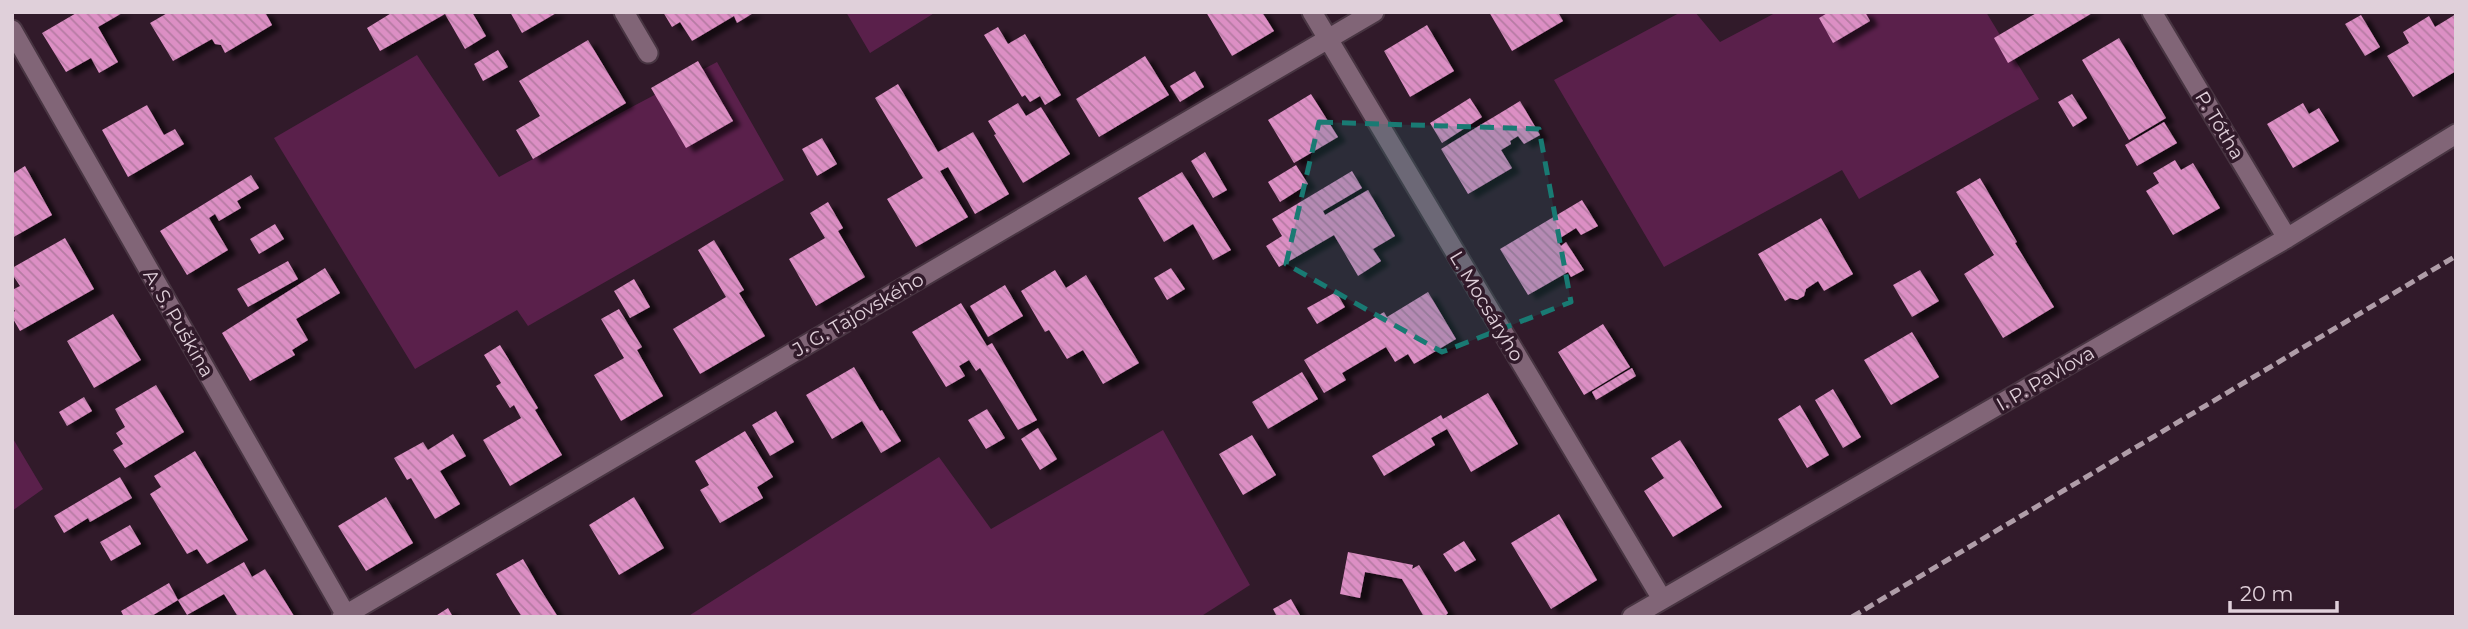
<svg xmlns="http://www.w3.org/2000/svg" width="2468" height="629" viewBox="0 0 2468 629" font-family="Montserrat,sans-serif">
<defs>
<pattern id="building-back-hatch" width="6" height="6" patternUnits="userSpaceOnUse" patternTransform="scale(1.75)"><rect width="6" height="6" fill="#dc8fc4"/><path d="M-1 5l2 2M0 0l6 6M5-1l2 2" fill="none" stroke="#b67ba3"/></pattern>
<filter id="shadow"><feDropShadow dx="8" dy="4.5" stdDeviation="2" flood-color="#0009"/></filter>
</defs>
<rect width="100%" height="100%" fill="#311a2a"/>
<!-- green -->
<path fill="#5a204b" d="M846 12H936L870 53Z
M1681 12H1695L1720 42 1777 12H1986L2039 99 1859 199 1842 170 1664 267 1554 80Z
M417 55 499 177 717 62 784 180 528 326 517 310 415 369 274 138Z
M1163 430 1250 585 1200 617H687L939 457 991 529Z
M12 437 43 489 12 511Z"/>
<!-- building -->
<path fill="url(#building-back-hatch)" filter="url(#shadow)" d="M78 12H124L98 27 118 62 99 73 91 58 66 72 42 33Z
M169 12H265L272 25 225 53 221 45 215 44 212 39 173 61 150 23Z
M393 12H472L486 36 465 49 445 14 380 51 367 28Z
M510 12H558L522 33Z
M663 12H755L737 23 734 16 692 41 680 22 672 27Z
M1206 12H1262L1274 31 1232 56Z
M1489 12H1558L1563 21 1512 51Z
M1829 12H1865L1870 21 1833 43 1819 18Z
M2038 12H2094L2008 63 1994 38Z
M2456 14V71L2413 97 2387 56 2409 43 2403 32 2429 16 2435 27Z
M2361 15 2380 47 2365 56 2345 24Z
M1427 25 1454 71 1410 97 1384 51Z
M998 27 1008 44 1025 34 1061 95 1045 105 1040 96 1030 102 1025 95 1022 97 984 35Z
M2119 38 2166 118 2129 140 2082 60Z
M588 40 626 103 533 159 516 130 540 116 519 81Z
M498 50 508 67 483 81 474 64Z
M1145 56 1169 95 1099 137 1076 99Z
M698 61 733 121 686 148 651 88Z
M1195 71 1204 87 1180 102 1170 86Z
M898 84 938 152 973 132 1009 194 975 214 948 167 940 171 968 217 916 247 887 199 923 178 875 98Z
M1311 94 1338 137 1294 163 1268 120Z
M2072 94 2087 118 2073 127 2058 102Z
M1470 98 1482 117 1442 143 1430 123Z
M1520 101 1540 135 1524 144 1518 136 1510 141 1511 144 1501 150 1512 168 1468 194 1441 149Z
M1018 103 1026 116 1041 107 1070 154 1023 183 994 135 996 134 988 121Z
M2303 103 2309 114 2319 108 2339 141 2293 168 2267 124Z
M147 105 164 135 175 129 184 144 128 177 102 130Z
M2164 122 2177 143 2137 166 2125 145Z
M822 138 837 164 817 176 802 149Z
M1205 152 1227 190 1213 198 1191 161Z
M2175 160 2181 170 2193 163 2220 208 2173 235 2146 191 2159 183 2153 173Z
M1296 165 1308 184 1280 202 1268 182Z
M25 166 52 215 12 238V174Z
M1352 171 1362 188 1323 211 1325 215 1368 190 1395 236 1373 249 1381 261 1358 276 1334 235 1279 267 1266 246 1282 236 1272 219Z
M1182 172 1231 250 1213 260 1193 224 1164 242 1138 198Z
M251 175 259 188 237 201 241 208 219 221 215 214 209 218 228 250 187 275 160 231Z
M1980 178 2017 242 2015 243 2054 307 2003 338 1964 274 1994 255 1956 192Z
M1582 200 1598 226 1581 235 1576 228 1557 240 1561 246 1566 242 1584 270 1571 277 1568 272 1528 295 1500 249Z
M828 202 843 228 838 231 865 277 816 306 789 259 825 238 810 213Z
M1821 218 1853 274 1824 291 1818 281 1806 289 1804 296 1797 300 1790 298 1785 301 1758 254Z
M275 224 284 239 259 254 250 239Z
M65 238 94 289 20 331 12 317V313L15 311 12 307V290L20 286 12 274V268Z
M714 240 744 290 739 293 765 336 700 374 673 329 726 297 698 250Z
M288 261 298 279 248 307 237 289Z
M325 268 340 293 296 319 308 340 292 350 295 355 250 381 222 333Z
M1171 268 1185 289 1167 300 1154 278Z
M1055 270 1066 288 1086 275 1139 363 1103 384 1083 350 1067 359 1049 330 1045 332 1021 291Z
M1920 270 1939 301 1912 317 1893 285Z
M634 279 650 307 630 318 614 291Z
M1005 285 1023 316 988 337 970 306Z
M1336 292 1345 307 1317 324 1307 308Z
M1428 292 1456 339 1414 364 1408 354 1395 362 1386 347 1342 373 1346 380 1324 393 1304 360 1384 312 1387 317Z
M961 303 987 346 992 343 1037 420 1018 430 980 368 976 371 969 360 959 366 965 376 946 387 912 332Z
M619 309 642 347 637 350 663 396 621 421 594 375 624 358 601 319Z
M113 314 141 360 94 388 67 341Z
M1603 324 1630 367 1584 395 1558 352Z
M1912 332 1939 377 1891 405 1864 360Z
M500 345 538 408 535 410 562 455 510 486 483 440 521 418 514 405 510 408 496 386 501 383 484 355Z
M854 367 880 411 882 410 901 441 881 453 862 421 832 439 806 395Z
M1632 368 1636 376 1596 400 1592 392Z
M1302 372 1318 399 1268 429 1252 402Z
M156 385 184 432 125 468 113 450 123 444 116 433 125 427 115 409Z
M1833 389 1861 437 1843 448 1815 400Z
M1488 393 1518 444 1471 472 1447 429 1431 438 1435 445 1384 476 1372 456 1441 415 1443 419Z
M84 397 92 411 67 426 59 412Z
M1800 405 1829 455 1807 468 1778 419Z
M987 409 1005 438 986 449 968 420Z
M776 411 794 442 770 456 752 425Z
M1038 428 1057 459 1040 470 1021 439Z
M745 431 773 477 757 487 763 498 720 523 700 490 709 485 695 461Z
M453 434 466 456 440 471 460 504 435 519 411 478 407 480 394 458 423 442 428 450Z
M1252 435 1276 475 1243 495 1219 454Z
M1680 440 1722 507 1673 537 1644 491 1664 478 1651 458Z
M195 451 248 540 207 564 197 549 187 554 150 494 161 487 154 476Z
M120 477 132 498 90 522 88 518 64 533 54 516Z
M386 497 413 543 366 571 338 526Z
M634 497 664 548 619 575 589 525Z
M1559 514 1597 580 1551 609 1511 543Z
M130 525 141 544 111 561 100 542Z
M1464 541 1476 560 1455 572 1443 554Z
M1348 552 1413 565 1412 569 1419 565 1448 613 1444 617H1424L1402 579 1365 572 1360 598 1340 594Z
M523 559 539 587 558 617H522L513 603 496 574Z
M244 562 252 577 265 569 294 616 238 617 224 594 187 615 178 600Z
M169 583 178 600 150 617H124L121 611Z
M1291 599 1301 617H1277L1273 609Z
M448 608 453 617H434Z"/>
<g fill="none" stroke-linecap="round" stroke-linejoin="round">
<defs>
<path id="minor" d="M624 12 648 53
M1312 12 1662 599
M2152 12 2287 238
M12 30 347 617
M342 617 1374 12
M1632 617 2287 238 2456 134"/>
</defs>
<!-- minor casing -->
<use href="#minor" stroke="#483542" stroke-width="23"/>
<!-- minor -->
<use href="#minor" stroke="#816577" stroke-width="19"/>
<!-- rail -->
<path stroke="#af9da8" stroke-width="5" stroke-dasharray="10 5" stroke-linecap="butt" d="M1852 617 2456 256"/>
</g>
<!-- marked area -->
<path fill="#197a73" fill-opacity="0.2" stroke="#197a73" stroke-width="5" stroke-dasharray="14 9" stroke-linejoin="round" d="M1319 122 1539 129 1571 302 1442 352 1286 264Z"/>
<g text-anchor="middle" stroke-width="7" stroke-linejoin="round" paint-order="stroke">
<!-- street labels -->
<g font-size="19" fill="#e0d0da" stroke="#311a2a">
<text transform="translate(2220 125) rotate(59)" y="7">P. Tótha</text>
<text transform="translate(1487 306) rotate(59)" y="7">L. Mocsáryho</text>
<text transform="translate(858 314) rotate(-30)" y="7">J. G. Tajovského</text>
<text transform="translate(179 323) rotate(60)" y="7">A. S. Puškina</text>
<text transform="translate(2045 378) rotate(-30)" y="7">I. P. Pavlova</text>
</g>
</g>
<!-- border -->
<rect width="2468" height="629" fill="none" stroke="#e0d0da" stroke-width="28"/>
<!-- scale -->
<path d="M2230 601v10h107v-10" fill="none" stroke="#e0d0da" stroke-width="3.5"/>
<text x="2240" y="601" font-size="21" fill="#e0d0da" stroke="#311a2a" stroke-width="5" paint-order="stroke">20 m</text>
</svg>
